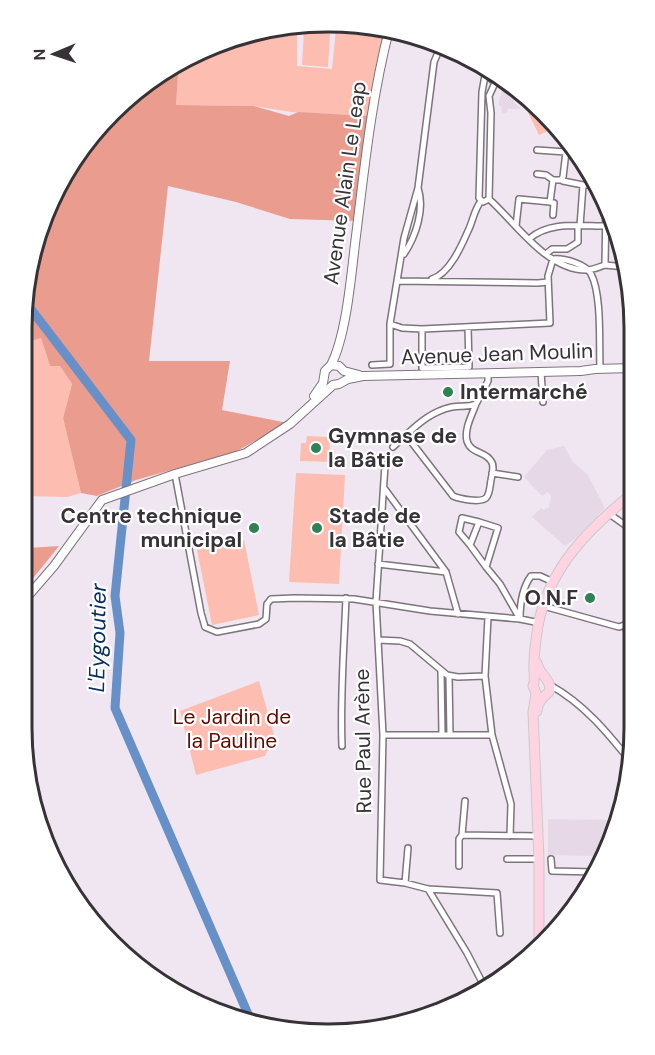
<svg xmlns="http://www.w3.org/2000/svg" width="655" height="1055" viewBox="0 0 655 1055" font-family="'DM Sans',sans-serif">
<rect width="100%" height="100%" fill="#f0e6f1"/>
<!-- built -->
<path fill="#e7d8e8" d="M503 88 514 98V102L521 109H508L507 113 502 114 501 106H499V101Z
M564 446 573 462 588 475 605 508 577 537 565 546 532 517 541 508 544 510 549 507 551 496 548 492 542 496 524 477 547 450Z
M548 819 611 820 614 833 611 843 598 846 596 856 548 855Z"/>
<!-- green -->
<path fill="#fdbdb0" d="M287 24H297V66L332 69 336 29 384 32 375 71 369 116 291 112 254 106 176 105 179 60Z
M304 30 330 32 328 67 302 65Z
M524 96 553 129 539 135 521 98Z
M41 338 50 366H60L72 384 63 418 81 493 67 497 22 496 23 344Z
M307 436 329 437 330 450 335 451 334 462 300 461 301 443H306Z
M296 473 345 475 339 584 289 582Z
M244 540 259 615 212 625 197 550Z
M259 681 274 735 265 756 196 775 180 711Z"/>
<!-- forest -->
<path fill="#ea9d8e" d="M179 60 176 105 254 106 289 116 298 112 369 116 356 221 290 219 236 202 168 186 149 361H230L222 410 288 423 235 452 136 480 97 496 81 493 63 418 72 384 60 366H50L41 338 23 344 24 288 44 211 84 141 174 62Z
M22 544 27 548 59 546 22 592Z"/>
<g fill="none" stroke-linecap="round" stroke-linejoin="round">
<!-- river -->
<path stroke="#6890c8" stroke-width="9" d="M24 300 131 440 115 596 120 633 115 708 251 1021"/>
<defs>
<path id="street" d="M486 70 482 92 479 198 483 202 489 199
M489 72 490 78 495 83 489 96 491 113 489 199
M537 150 566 152 563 177 561 180H553
M563 181 583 185H598
M489 199C516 223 547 271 587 270 592 270 599 267 605 265
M550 202 554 203 553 215
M516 226 519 199 550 202 553 180 546 175 537 174
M580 226 583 185
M529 239C549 221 580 226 605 226
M404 254C416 236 425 209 418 188
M546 254 552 249H567L578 242V226
M553 259C564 258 586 264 591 274 602 294 599 344 600 368
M605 265 606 203
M605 265 625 267
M432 279C449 274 461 247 468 231 473 221 474 210 481 201
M397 281 538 283 548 282
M390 324 402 328 422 329 550 323 548 276 553 259
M422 329V368L469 367 468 327
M372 365 390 364V324L404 238 418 188 434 62 440 48
M541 372 543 402
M476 404C472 415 464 429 467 441 471 454 485 451 491 461 495 466 492 474 491 480 490 485 490 494 486 498 480 503 460 499 453 496L406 435C420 422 433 411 452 407 461 405 466 408 476 404Z
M476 404 488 381V373
M393 447 406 435
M385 465 376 602 383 735 380 880 405 883 428 889 497 893 500 933
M492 473 518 477
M175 474 201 613 205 627 217 632 259 624 266 619 267 604 271 599 295 598 354 599 430 611 520 619 540 623
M384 488 446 572 458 614
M608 513 632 530
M627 517 632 512
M470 545 459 532 462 518 479 522
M378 564 446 572
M486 567 470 545 479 522 498 528 486 567 500 584 520 619C520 605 522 588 531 576H540L553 582
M547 607 619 627 632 622
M488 617 485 676 492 735 511 804 510 836
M625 625 632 650
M378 640 400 641 410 644 447 675 458 677 485 676
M631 670 632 666
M441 671 442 735
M449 676 450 735
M550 685C584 704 607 732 631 762
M383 735H492
M342 746C340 697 344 648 346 598
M465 801 462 835 538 836
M507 859H539
M551 859 552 871 595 872
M601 862V854L608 849
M459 866V839L462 835
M405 883 408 848
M428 889 467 953 482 982 490 984"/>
<path id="secondary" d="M331 365C346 336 351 278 355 244 364 172 371 100 389 30
M314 396 323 383 325 371 331 365 339 366 344 371 359 375
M22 603 54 566 102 500 175 474 246 453 290 424 333 385 339 384 348 379 363 376 581 371 595 369 633 368"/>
<path id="primary" d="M537 711C538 702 542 698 549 692 553 680 539 675 537 663
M539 946V859L533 712 536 693 533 686C536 679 533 671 534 663 534 651 536 639 538 626 548 569 589 528 633 493"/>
</defs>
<!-- street casing -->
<use href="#street" stroke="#7d747d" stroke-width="8"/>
<!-- secondary casing -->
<use href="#secondary" stroke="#7d747d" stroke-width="10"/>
<!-- primary casing -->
<use href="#primary" stroke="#cbcacb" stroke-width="11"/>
<!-- street -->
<use href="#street" stroke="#fff" stroke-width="5"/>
<!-- secondary -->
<use href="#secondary" stroke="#fff" stroke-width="8"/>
<!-- primary -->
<use href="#primary" stroke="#ffd4e2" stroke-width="9"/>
</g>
<!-- markers -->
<g fill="#2e8254" stroke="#fff" stroke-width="2">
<circle cx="448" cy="392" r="6"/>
<circle cx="316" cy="448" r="6"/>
<circle cx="254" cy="528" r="6"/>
<circle cx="317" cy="528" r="6"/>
<circle cx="590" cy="598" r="6"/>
</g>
<g text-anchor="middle" stroke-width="4.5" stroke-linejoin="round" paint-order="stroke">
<!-- street labels -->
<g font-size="21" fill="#363236" stroke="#fff">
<text transform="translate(345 183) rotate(-82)" y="7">Avenue Alain Le Leap</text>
<text transform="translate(497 354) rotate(-2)" y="7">Avenue Jean Moulin</text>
<text transform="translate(363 741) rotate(-91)" y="7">Rue Paul Arène</text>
</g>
<!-- poi labels -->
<g font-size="21" font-weight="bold" fill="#363236" stroke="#fff" text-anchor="start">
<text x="460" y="399">Intermarché</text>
<text x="328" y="443">Gymnase de<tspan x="328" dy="24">la Bâtie</tspan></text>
<text x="242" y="523" text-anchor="end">Centre technique<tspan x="242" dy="24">municipal</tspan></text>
<text x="329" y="523">Stade de<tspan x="329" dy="24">la Bâtie</tspan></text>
<text x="578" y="605" text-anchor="end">O.N.F</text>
</g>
<!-- park labels -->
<g font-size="21" fill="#660a00" stroke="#fff">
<text x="232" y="724">Le Jardin de<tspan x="232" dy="24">la Pauline</tspan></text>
</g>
<!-- water labels -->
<g font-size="22" font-style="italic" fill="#052e61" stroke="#fff">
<text transform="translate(97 638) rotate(-89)" y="8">L'Eygoutier</text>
</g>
</g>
<!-- crop -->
<path d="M0 0H655V1055H0ZM328 32H328A296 296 0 0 1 624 328V728A296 296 0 0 1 328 1024H328A296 296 0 0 1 32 728V328A296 296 0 0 1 328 32Z" fill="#fff" fill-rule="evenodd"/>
<path fill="none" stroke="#363236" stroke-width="3" d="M328 32H328A296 296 0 0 1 624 328V728A296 296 0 0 1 328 1024H328A296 296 0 0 1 32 728V328A296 296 0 0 1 328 32Z"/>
<!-- north arrow -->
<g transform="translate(54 54) rotate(268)" stroke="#ffffff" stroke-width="4.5" paint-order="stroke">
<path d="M0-4.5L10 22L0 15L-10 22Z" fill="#363236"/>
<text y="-9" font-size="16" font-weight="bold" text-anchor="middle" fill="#363236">N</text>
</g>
</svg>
